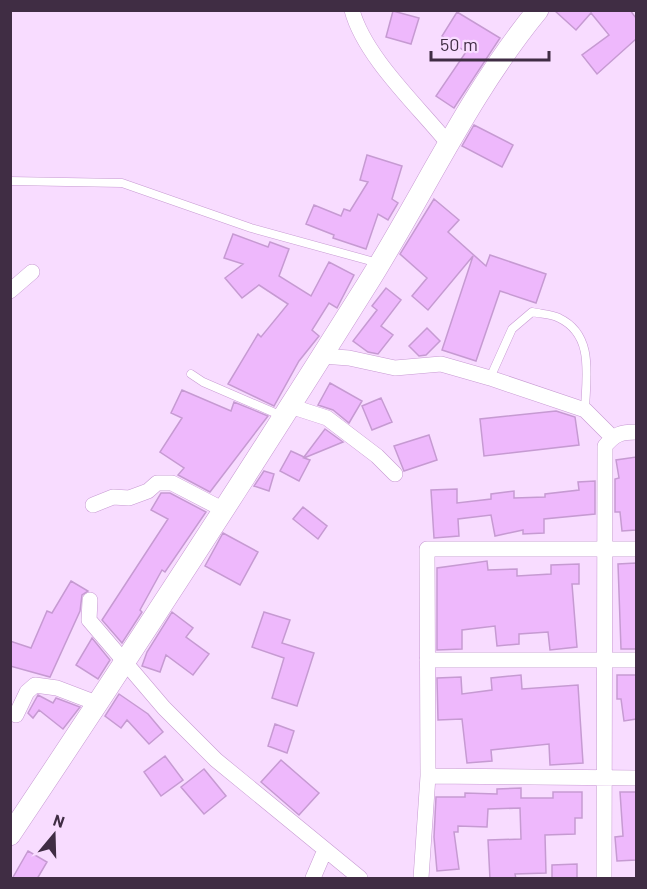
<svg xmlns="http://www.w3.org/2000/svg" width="647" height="889" viewBox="0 0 647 889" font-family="Barlow,sans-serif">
<rect width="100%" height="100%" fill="#f8dcff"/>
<!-- building -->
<path fill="#eeb8fc" stroke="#c69ad2" stroke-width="1.5" d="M554 10H630L636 18V39L597 74 582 55 609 35 591 13 576 30Z
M393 11 419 18 411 44 386 37Z
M457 12 500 38 454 108 436 96 466 52 442 36Z
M474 125 513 145 502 167 462 146Z
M367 155 402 166 392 199 398 203 388 220 378 214 366 249 333 238 334 235 306 224 314 205 341 216 344 209 350 211 368 182 360 180Z
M434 199 459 220 448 232 486 266 490 255 546 274 536 303 500 291 476 361 442 350 473 256 428 310 412 296 427 278 400 254Z
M233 234 268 247 270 242 289 249 279 276 311 296 329 262 354 275 337 308 329 303 312 330 319 336 299 361 274 406 228 384 258 334 261 337 288 304 259 285 242 298 225 278 243 264 224 258Z
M386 288 401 300 381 326 393 335 378 354 368 352 353 341 377 310 372 306Z
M427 328 440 341 426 355 419 356 409 346Z
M330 383 362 401 349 423 333 410 318 405Z
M182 390 231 411 234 402 268 416 210 492 178 475 184 468 160 452 182 418 171 413Z
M381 398 392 422 372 430 362 406Z
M556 411 575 417 579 445 484 456 480 419Z
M325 429 343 442 304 458 310 460 299 481 280 471 291 451 304 457Z
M429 435 437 460 404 471 394 446Z
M636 457V530L622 531 620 512H615V479L619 478 616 460Z
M264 471 274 474 269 491 254 486Z
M595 481V514L544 519V533L523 534V530L495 536 491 515 458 519 459 536 434 538 431 490 457 489V503L491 499V494L514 491V498L545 497V494L579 490 578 482Z
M161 493H170L206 512 165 572 162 570 140 610 142 612 122 643 102 620 168 519 151 510Z
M303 507 327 526 318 539 293 519Z
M223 533 258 552 240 585 205 566Z
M487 561 488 570 517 569V576L551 574V565L579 564V584H572L577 647 550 650 548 632 519 634V644L497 646 495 626 462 630V649L437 650V568Z
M636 563V649H621L618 564Z
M71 581 88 591 82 595 80 611 50 677 10 666V641L31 648 47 611 52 613Z
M172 612 193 628 186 637 209 654 193 675 166 655 160 672 142 666 147 652Z
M264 612 290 620 282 643 314 653 297 706 272 698 284 658 252 647Z
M92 638 110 660 98 679 76 665Z
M521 675 522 689 578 685 583 763 550 765 549 744 491 750 492 761 467 763 462 719 438 720 437 678 461 677 462 694 492 690 491 678Z
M617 675H636V719L624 721 621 699H617Z
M119 694 148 714 163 732 149 744 127 720 121 728 105 716Z
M38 695 53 703 56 698 80 707 63 729 39 710 33 718 28 713Z
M275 724 294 731 287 753 268 746Z
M165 756 183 780 161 796 144 772Z
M281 760 319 793 299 815 261 782Z
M204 769 226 796 204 814 181 787Z
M521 788V798H553V792H582V818H575V834L545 835 546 873 515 874 516 879H490L488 840 521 839 520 808 488 809 487 827 458 826V832H454L459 869 437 871 434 837 436 797H465V793L497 794V789Z
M620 792H636V860L617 861 615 837 623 836Z
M28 851 47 862 37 879H12Z
M577 864V879H552V865Z"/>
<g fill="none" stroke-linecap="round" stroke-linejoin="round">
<defs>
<path id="lane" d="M10 181 122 183 251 228 378 263
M191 374 203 382 282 416
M490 378 512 329 532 312C540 314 552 314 559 318 595 335 586 377 585 410"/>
<path id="street" d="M352 10C364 56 417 105 447 142
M10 291 32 272
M322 356 349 358 395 368 441 364 490 378 585 410 612 437
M290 406 327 418 377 456 395 474
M93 505 113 497 129 498 148 491 157 483H172L224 510
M90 600 89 620 164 708 216 760 360 878
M427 660H636
M16 715 27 692 35 685 57 688 99 704
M428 776 636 778
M313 878 325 850
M421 878 428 776 427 549H636
M604 878 605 446C615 434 621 432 636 432"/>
<path id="secondary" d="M10 835C131 654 250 471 366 286 424 194 468 95 538 10"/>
</defs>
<!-- lane casing -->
<use href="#lane" stroke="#c79ad2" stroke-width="9"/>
<!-- street casing -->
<use href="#street" stroke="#c79ad2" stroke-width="16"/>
<!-- secondary casing -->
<use href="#secondary" stroke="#c79ad2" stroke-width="22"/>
<!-- lane -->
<use href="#lane" stroke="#fff" stroke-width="8"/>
<!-- street -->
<use href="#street" stroke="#fff" stroke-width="15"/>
<!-- secondary -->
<use href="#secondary" stroke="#fff" stroke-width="21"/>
</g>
<!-- border -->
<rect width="647" height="889" fill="none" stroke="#402d44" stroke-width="24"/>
<!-- north arrow -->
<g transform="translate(54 835) rotate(19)" stroke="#f8dcff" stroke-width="4.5" paint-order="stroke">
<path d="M0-4.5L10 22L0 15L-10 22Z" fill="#402d44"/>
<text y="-9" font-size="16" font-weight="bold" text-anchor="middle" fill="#402d44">N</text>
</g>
<!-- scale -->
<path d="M431 51v9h118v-9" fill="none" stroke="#402d44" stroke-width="3"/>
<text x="440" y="51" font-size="18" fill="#402d44" stroke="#f8dcff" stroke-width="4.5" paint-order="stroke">50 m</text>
</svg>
